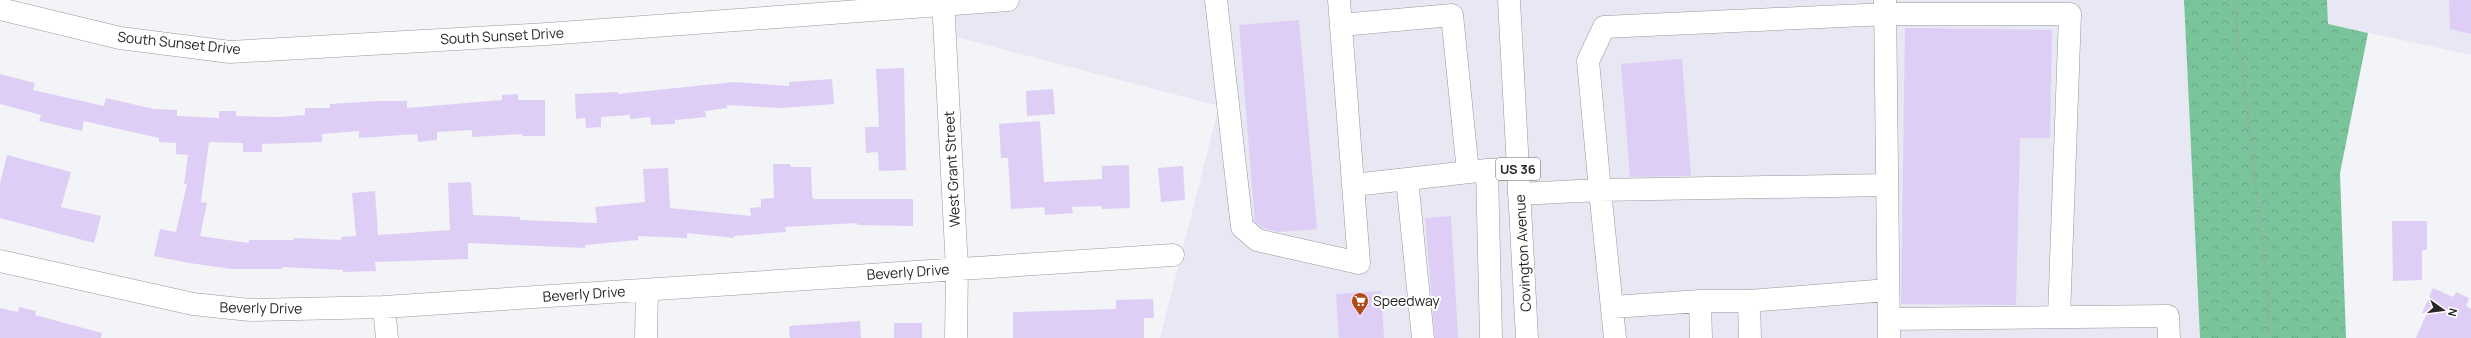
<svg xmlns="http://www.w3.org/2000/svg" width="2471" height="338" viewBox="0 0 2471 338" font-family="Manrope,sans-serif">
<defs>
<pattern id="forest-crowns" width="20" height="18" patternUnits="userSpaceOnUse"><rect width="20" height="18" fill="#7ac49c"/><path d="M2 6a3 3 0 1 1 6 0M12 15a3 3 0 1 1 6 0" fill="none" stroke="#69a886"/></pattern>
</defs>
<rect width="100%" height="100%" fill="#f3f4f7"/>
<!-- built -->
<path fill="#e7e8f3" d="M943 0H2184L2200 338H1160L1219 106 945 34Z
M2327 0H2471V55L2328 24Z"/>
<!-- forest -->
<path fill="url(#forest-crowns)" d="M2184 0H2327L2328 24 2368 33 2340 173 2346 338H2200Z"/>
<!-- building -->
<path fill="#decef5" d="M2449 0H2471V34L2450 29Z
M1299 20 1317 229 1278 232 1263 228 1255 222 1239 25Z
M1905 28 2052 30 2050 138H2020L2016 305 1901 304Z
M1682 59 1691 176 1630 177 1621 64Z
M904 68 906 170 879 171 878 152 866 153 865 127H879L876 69Z
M0 74 35 83 33 90 104 106 106 98 154 109 177 110V116L219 118V111H236V116L278 117 305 115V108H330V104L378 101H407V108L502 100V95L518 94V100H545V136H522V134L472 137V130L437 132V140L418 142 417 134 359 138V131L322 134V142L262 144V152H243V143L209 142 201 202 207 203 200 236 249 243V240H294V238L341 240V237L356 236 352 193 375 191 378 235 450 230 448 183 471 182 473 215 520 217V220L597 223 595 207 645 202 643 169 668 168 670 208 751 216 750 208 761 207V199L774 198 773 164H790L791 167H811L812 197 814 199H913V226L857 225V223L785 227 786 232 734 236V238L687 233V238L638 236V240L585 245V248L468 243V259L375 262 376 271 343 272V270L282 267V269H232L189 263 154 256 160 229 176 232 187 184H184L188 155 176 154V143L159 142V138L84 121 82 131 39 121 41 115 0 104Z
M832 79 834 104 782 108 727 105V108L705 111 706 117 675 120V124L651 125 650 117 630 119V115L601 117V127L586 128 585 118 576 119 575 94 618 92V94L734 82 789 86V82Z
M1053 89 1055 114 1027 116 1026 91Z
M1040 121 1044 182 1102 179V166L1129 165 1130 208 1102 209V206L1072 207 1073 213 1045 215 1044 207 1011 209 1008 158H1001L999 124Z
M7 155 71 172 61 207 101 216 94 243 0 218V184Z
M1183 166 1185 200 1161 202 1158 168Z
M1451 216 1458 338H1435L1425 218Z
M2392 221H2427V250H2422V280L2393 281Z
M2433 288 2453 297 2456 292 2469 298 2466 306 2471 309V338H2416L2426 315 2422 313Z
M1381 291 1384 338H1339L1336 294Z
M1153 299 1154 318H1144V338H1013V312L1116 309V300Z
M19 307 36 311 35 315 102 333 101 338H0V308L18 312Z
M860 321 861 338H790L789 326Z
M894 323H922V338H894Z"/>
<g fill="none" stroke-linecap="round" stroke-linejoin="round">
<defs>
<path id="minor" d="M943 0 957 269 956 338
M1216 0 1242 227 1257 240 1359 263 1339 0
M1885 0 1889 338
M0 9 120 38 230 52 547 34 1008 0
M1341 25 1452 15 1468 172
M1487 170 1491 338
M1407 179 1423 338
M1354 185 1487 170 1518 169
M1519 194 1600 190 1588 61 1604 27 1886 14H2070L2059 317
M0 261 193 304 250 310 384 307 1173 255
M1700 301 1701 338
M1749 301 1888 290
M384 307 387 338
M1613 307 1700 301H1749L1750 338
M1889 319 2168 316 2169 338
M646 338 647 290
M1615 338 1600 190 1887 185"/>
<path id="major" d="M1509 0 1527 338"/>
</defs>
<!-- minor casing -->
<use href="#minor" stroke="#98989b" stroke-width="23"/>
<!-- major casing -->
<use href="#major" stroke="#98989b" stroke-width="23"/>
<!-- path -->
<path stroke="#a1a1a4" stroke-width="2.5" stroke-dasharray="1 3" stroke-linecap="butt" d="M2234 0 2268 289 2269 338"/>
<!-- minor -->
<use href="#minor" stroke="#fff" stroke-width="22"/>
<!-- major -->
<use href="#major" stroke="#fff" stroke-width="22"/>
</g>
<!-- icons -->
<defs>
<symbol id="supermarket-pin" viewBox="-11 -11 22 30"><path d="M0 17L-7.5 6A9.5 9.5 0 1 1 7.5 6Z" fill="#af4a1a" stroke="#fff"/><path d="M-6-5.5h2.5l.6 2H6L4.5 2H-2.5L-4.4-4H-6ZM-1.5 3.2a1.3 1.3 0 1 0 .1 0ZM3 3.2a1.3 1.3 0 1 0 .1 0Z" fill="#fff"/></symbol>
</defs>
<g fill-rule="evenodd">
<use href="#supermarket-pin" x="1350" y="291" width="20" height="27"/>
</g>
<g text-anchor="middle" stroke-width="4" stroke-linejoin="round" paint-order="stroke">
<!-- shield labels -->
<rect fill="#fff" stroke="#676768" stroke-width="1" x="1496" y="158" width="44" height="22" rx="3"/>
<g font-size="13" font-weight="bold" fill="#262627">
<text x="1518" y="174">US 36</text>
</g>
<!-- street labels -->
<g font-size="14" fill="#262627" stroke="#fff">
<text transform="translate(502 36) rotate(-3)" y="5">South Sunset Drive</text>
<text transform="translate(179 43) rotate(6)" y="5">South Sunset Drive</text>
<text transform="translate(952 169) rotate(-93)" y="5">West Grant Street</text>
<text transform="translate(1523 253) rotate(-93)" y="5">Covington Avenue</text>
<text transform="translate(908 272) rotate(-4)" y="5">Beverly Drive</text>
<text transform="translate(584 294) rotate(-4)" y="5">Beverly Drive</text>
<text transform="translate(261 308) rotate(1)" y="5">Beverly Drive</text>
</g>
<!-- poi labels -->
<g font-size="14" fill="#262627" stroke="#fff" text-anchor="start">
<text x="1373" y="306">Speedway</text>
</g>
</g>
<!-- north arrow -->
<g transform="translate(2443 310) rotate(104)" stroke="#ffffff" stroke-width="3" paint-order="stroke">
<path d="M0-3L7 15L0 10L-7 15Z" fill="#262627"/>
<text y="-6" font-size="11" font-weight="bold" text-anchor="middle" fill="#262627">N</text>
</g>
</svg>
